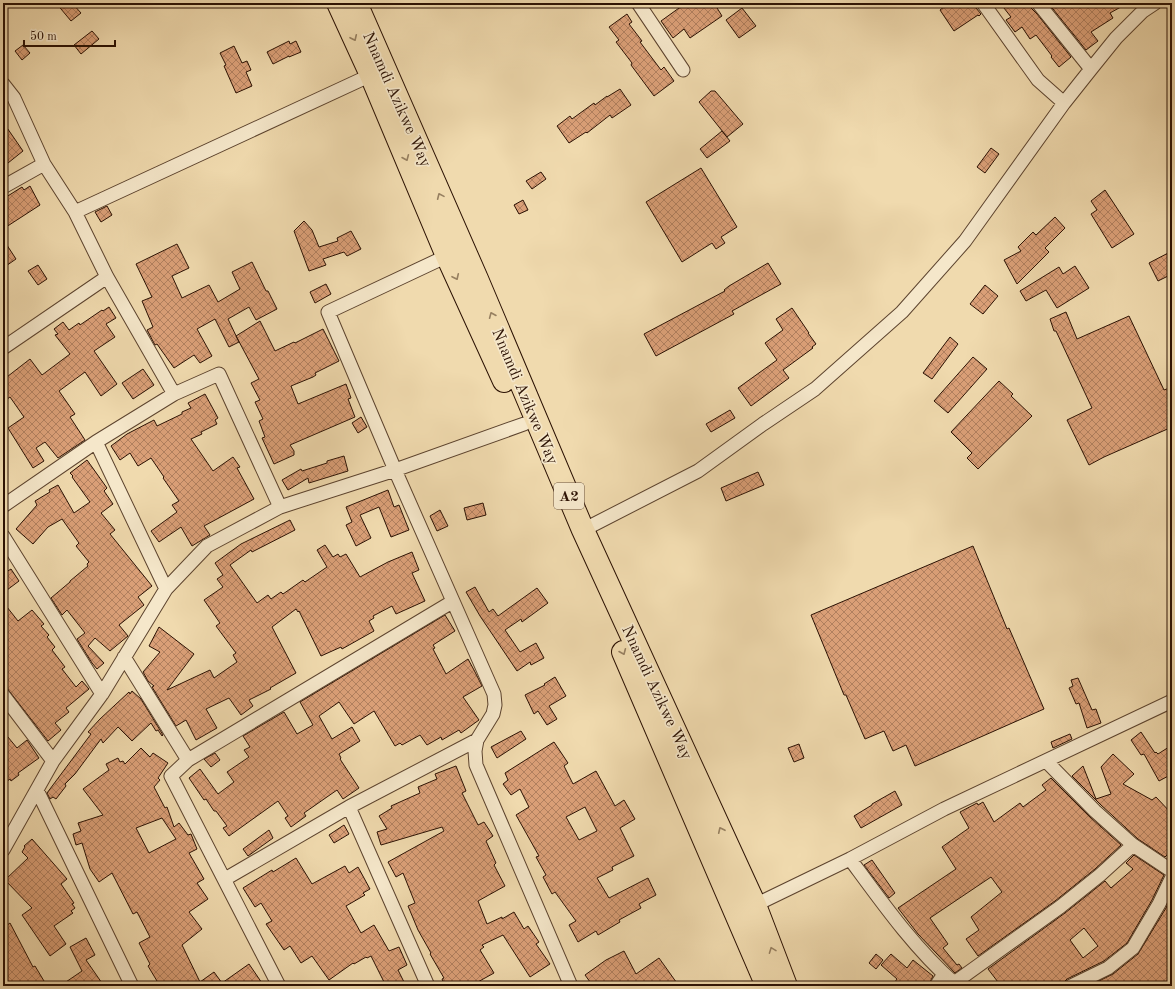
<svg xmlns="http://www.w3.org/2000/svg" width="1175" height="989" viewBox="0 0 1175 989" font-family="'Old Standard TT',serif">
<defs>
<pattern id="building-cross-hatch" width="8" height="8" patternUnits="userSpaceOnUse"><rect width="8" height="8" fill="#da9f77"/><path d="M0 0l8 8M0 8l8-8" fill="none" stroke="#b1805f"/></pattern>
</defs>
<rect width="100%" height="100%" fill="#f0daae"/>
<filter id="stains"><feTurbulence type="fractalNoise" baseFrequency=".005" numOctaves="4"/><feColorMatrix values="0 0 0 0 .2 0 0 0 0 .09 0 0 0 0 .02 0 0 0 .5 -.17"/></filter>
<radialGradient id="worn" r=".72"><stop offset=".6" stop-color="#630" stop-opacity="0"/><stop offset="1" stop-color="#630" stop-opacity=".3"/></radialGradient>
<!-- building -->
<path fill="url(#building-cross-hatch)" stroke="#2b1103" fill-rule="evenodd" d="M56 3H72L81 13 71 21Z
M686 3H714L722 16 690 38 684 29 673 38 661 21Z
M949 3H975L976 8 981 14 979 16 978 15 954 31 940 10Z
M1000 3H1026L1037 14 1071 57 1059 67 1051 57 1052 56 1036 35 1030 39 1022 27 1015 32 1006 20 1011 17Z
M1050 3H1128L1110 13 1113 18 1091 32 1098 41 1086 50 1049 4Z
M742 8 756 26 739 38 726 20Z
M627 14 632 22 629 24 642 41 640 42 661 70 664 67 674 81 654 96 631 65 632 63 616 42 619 40 609 27Z
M92 31 99 39 81 54 74 45Z
M289 41 290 44 296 41 301 52 289 57V56L273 64 267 52Z
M23 45 30 53 22 60 15 51Z
M234 46 242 63 247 61 251 70 246 72 252 86 236 93 224 66 226 65 220 53Z
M620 89 631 105 612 118 610 115 587 133 586 132 569 143 557 126 570 116 572 119 594 103 595 105 607 96V97Z
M711 91H715L743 124 727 137 699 102Z
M3 122 23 151 3 167Z
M722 131 730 141 707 158 700 149Z
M991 148 999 154 985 173 977 167Z
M701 168 737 227 721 237 725 243 716 249 712 243 682 262 646 202Z
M541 172 546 179 532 189 526 181Z
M30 186 40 205 3 229V199L22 187 24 190Z
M1105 190 1134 234 1112 248 1091 214 1097 210 1091 201Z
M523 200 528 210 519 214 514 205Z
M107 206 112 215 101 222 95 212Z
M1055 217 1065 228 1045 248 1049 252 1017 284 1004 260 1021 251 1018 247 1033 232 1036 235Z
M304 221 312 230 319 247 338 241 337 238 351 231 361 249 347 256 344 252 323 259 326 265 309 271 294 231Z
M3 239 16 259 3 268Z
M177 244 189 268 172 276 182 298 209 285 218 302 240 289 232 272 252 262 266 291H268L277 309 256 320 249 307 228 319 239 342 229 347 215 319 197 329 212 356 200 363 194 355 174 368 157 344 155 345 147 330 153 327 142 301 152 297 136 264Z
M1172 251V274L1158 281 1149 263Z
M768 263 781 284 732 311 734 314 656 356 644 334 725 291 724 290 729 286Z
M38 265 47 279 38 285 28 271Z
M1075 266 1089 288 1057 308 1046 290 1026 301 1020 291 1059 267 1063 274Z
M326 284 331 294 315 303 310 292Z
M985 285 998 296 983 314 970 304Z
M109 307 116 318 106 324 115 337 94 351 117 384 101 396 85 372 59 391 75 414 70 417 85 440 58 458 45 442 36 448 44 461 33 468 8 428 24 417 10 397 3 402V380L30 359 42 375 70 354 55 335 58 334 54 329 63 322 69 330 79 323 80 325 102 310 103 311Z
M792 308 809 333H808L816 344 812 347 813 348 783 370 789 378 751 406 738 388 777 360 765 343 783 330 776 319Z
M1066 312 1077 339 1129 316 1164 390 1172 387V427L1104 457 1089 465 1067 420 1092 408 1056 331H1054L1050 319Z
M260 321 275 351 294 342 295 343 323 329 339 361 315 373 316 375 313 377 291 386 298 404 346 384 351 398 348 399 355 417 290 445 294 451V455L274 464 262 438 265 437 259 421 263 419 255 402 260 400 251 383 259 379 236 336Z
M950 337 958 344 932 379 923 373Z
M973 357 987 369 948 413 934 401Z
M143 369 154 385 133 399 122 383Z
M999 381 1013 394 1011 396 1032 416 978 469 967 458 972 453 951 432Z
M205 394 218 418 215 420 217 424 201 432 202 434 191 439 213 471 233 457 240 467 237 468 254 499 204 526 210 535 192 546 181 527 159 542 151 531 177 512 172 505 179 501 163 478 164 477 151 458 138 466 130 453 120 460 111 446 127 434 154 420 157 426 182 414V412L191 408 188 403Z
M730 410 735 418 711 432 706 424Z
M361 417 367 427 358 433 352 423Z
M344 456 348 471 309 483 308 478 288 490 282 480 301 469 302 471 327 463V461Z
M87 460 107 488 104 491 113 504 101 513 115 530 110 534 152 586 138 597 144 605 119 625 128 636 110 651 95 638 88 646 104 663 97 669 92 663 77 639 85 633 67 610 62 615 51 598 70 582V581L88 566 87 564 89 562 76 546 79 543 62 519 48 527 33 544 16 529 37 505 35 501 50 492 49 490 58 485 74 513 90 502 72 477 73 476 70 473Z
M758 472 764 485 726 501 721 488Z
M388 490 394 507 399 505 409 530 391 537 379 507 360 515 371 538 356 546 346 525 352 522 346 507Z
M483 503 486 515 467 520 464 508Z
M440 510 448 526 437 531 430 516Z
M290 520 295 530 252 552 251 550 230 565 257 603 268 595 271 599 281 592 283 594 303 580 305 582 327 567 317 550 325 545 333 557 338 554 340 557 346 554 360 577 388 562 412 552 419 570 412 573 425 601 396 614 392 606 373 616 374 618 369 621 374 631 342 649 341 647 321 656 299 611 298 612 296 609 272 627 296 673 270 688 271 689 249 700 253 706 241 715 229 698 206 709 217 728 196 740 186 720 176 726 152 687 154 686 148 681 143 672 160 652 149 646 159 627 194 654 167 690 210 670 214 678 237 662 233 655 236 653 216 626 220 623 204 600 223 587 217 579 223 575 215 563 241 544Z
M973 546 1007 629 1009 628 1044 709 915 766 906 745 893 751 884 731 865 739 846 695H844L811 615Z
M11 569 19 581 3 593V574Z
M475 587 489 612 493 609 498 616 537 588 548 603 522 622 521 619 505 630 520 652 536 643 544 658 531 665 530 662 517 671 480 616 466 592Z
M3 602 18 621 32 610 44 624 41 626 49 635 47 637 55 647 52 650 65 667 62 669 76 687 82 681 89 689 66 708 69 712 55 723 61 730 48 741 3 683Z
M445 615 455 631 433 645 435 648 433 649 446 674 468 659 474 670 482 686 463 697 479 720 461 733 459 730 442 740 441 737 427 745 420 735 402 745 400 743 395 746 374 711 354 724 339 702 319 716 332 739 352 727 360 741 339 754 341 758 340 759 359 788 343 799 337 790 304 813 306 816 291 827 285 818 288 816 278 801 229 836 223 828 227 826 216 811H214L206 799 204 800 189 778 200 769 218 794 234 782 227 772 249 757 244 750 250 747 243 736 284 712 297 734 313 725 300 702Z
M555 677 566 696 549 706 557 719 547 725 538 711 534 714 525 695 545 685 544 684Z
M1078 678 1092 710 1096 709 1101 723 1087 728 1079 703 1076 704 1069 688 1073 686 1071 680Z
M132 691 141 699 163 735 162 736 158 730 156 731 151 723 132 741 118 727 103 743 101 739 75 774 65 784 66 786 56 799 53 797 50 799 47 793 91 734 88 732 100 719 129 692 130 694Z
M3 731 17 748 27 740 39 758 18 773 19 775 11 781 10 779 3 784Z
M521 731 526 739 497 758 491 747Z
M1141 732 1155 753 1156 752 1158 754 1172 745V774L1159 781 1144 754 1141 755 1131 740Z
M1070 734 1072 739 1053 748 1051 742Z
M554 742 568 763 564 766 573 784 596 771 615 806 624 800 635 819 620 828 634 856 612 867 613 870 597 878 609 898 648 878 656 895 639 904 641 908 619 920 620 922 598 935 596 931 578 942 569 925 576 921 555 892 552 894 543 877 546 875 536 857 539 856 516 815 529 807 520 789 511 795 503 784 508 780 505 773ZM585 807 597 831 579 840 566 817Z
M799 744 804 758 794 762 788 748Z
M141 748 150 757 153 753 168 763 158 778 160 780 154 787 165 808 167 807 174 827 179 823 188 835 191 834 197 849 189 853 204 879 197 883 208 899 189 912 202 929 182 945 200 982 214 972 222 983 249 964 264 986H160L148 966 150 964 139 943 150 937 137 912 133 914 112 873 99 882 90 869 82 843 76 845 73 834 81 831 78 823 103 815 83 789 109 770 106 764 118 758 120 762 123 761 125 764ZM162 818 176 839 149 853 136 828Z
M215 753 220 760 211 767 204 759Z
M1113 754 1134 774 1123 784 1152 800 1156 797 1172 814V850L1165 857 1138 839 1101 805 1072 776 1083 766 1096 799 1111 794 1101 767Z
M456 766 466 791 462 793 478 825 484 822 493 836 486 841 496 863 494 865 505 886 478 901 487 924 502 917V919L514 912 524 929 528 926 539 942 536 944 550 964 530 977 503 935 482 945 484 947 480 950 494 973 476 983 477 986H445L442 979 444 978 430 954 431 953 418 930 408 906 415 903 403 873 396 877 388 862 444 831 442 827 381 845 377 832 387 829 379 816 392 808 391 806 420 793 418 787 437 779 435 774Z
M1051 778 1090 817 1121 845 1095 869 1055 901 978 956 966 939 979 930 971 917 1002 892 991 877 930 918 948 944 943 948 957 965 959 964 962 968 955 973 918 934 898 908 956 869 942 847 969 828 960 812 977 803 978 805 983 802 994 822 1020 803 1023 807 1046 790 1042 785Z
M895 791 902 805 861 828 854 816 872 805V804Z
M344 825 349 834 334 843 329 835Z
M269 830 273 838 248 856 243 849Z
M32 839 67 879 61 884 74 903 72 904 75 908 71 911 73 913 54 926 66 944 50 956 22 915 32 908 5 880 28 858 22 852 25 847 24 846Z
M1134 855 1164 875 1152 900 1127 943 1104 961 1067 979 1064 982 1063 986H1001L988 969 1065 913 1105 881 1111 888 1133 869 1126 863ZM1084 928 1098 946 1083 958 1070 940Z
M296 858 312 884 345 866 349 873 358 867 370 889 363 893 365 895 346 906 361 933 374 925 389 951 399 947 407 965 398 970 406 986H386L371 956 367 958 366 957 354 964 353 963 329 980 312 956 301 963 290 946 284 950 266 924 272 921 261 903 255 907 243 888 272 870 273 872Z
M872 860 895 893 889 898 864 865Z
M1172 895V986H1089L1113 974 1138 954 1166 908Z
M10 923 33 967 35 966 47 986H3V928Z
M86 938 95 955 86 960 104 986H60L82 971 70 947Z
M624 951 636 974 659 958 679 986H593L585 975 606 960Z
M876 954 883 960 876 969 869 963Z
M891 954 907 968 913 960 933 976 928 986H892L897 979 881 965Z"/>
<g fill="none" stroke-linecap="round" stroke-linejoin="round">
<defs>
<path id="street" d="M638 3 683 70
M983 3 1038 80 1064 103
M1038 3 1091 69
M3 84 14 98 44 164
M3 187 44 164 75 212 107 277 174 394
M75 212 371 75
M447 256 328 312 395 470 494 694 495 705 493 714 477 740 475 751 476 765 571 986
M3 348 107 277
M96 442 166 589
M3 506 96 442 174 394 219 374 280 507
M583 530 698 471 763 424 815 389 902 312 965 241 1064 103 1091 69 1116 38 1143 11 1155 3
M3 536 102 694
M124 657 188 760 171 776 279 986
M3 695 53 761
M188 760 452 602
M1046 761 1095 811 1133 845 1172 871
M37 790 132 986
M349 807 428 986
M3 850 53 761 102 694 166 589 207 546 280 507 395 470 524 424
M850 859C881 901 914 948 954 983L1060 907 1100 875 1133 845
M225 879 349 807 477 740
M755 905 850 859 944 809 1172 701
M936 986 944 974
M1071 986 1108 968 1133 948 1159 904 1172 877"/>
<path id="highway" d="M338 3 371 75 447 256 504 381
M356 3 477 279 583 530 755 905 786 986
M623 652 767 986"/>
</defs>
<!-- street casing -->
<use href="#street" stroke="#5c432e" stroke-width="15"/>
<!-- highway casing -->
<use href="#highway" stroke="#2b1103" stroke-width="24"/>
<!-- street -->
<use href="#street" stroke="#f5e7ca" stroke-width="13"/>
<!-- highway -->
<use href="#highway" stroke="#f0daae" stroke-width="22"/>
</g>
<!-- one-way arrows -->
<defs><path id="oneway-chevron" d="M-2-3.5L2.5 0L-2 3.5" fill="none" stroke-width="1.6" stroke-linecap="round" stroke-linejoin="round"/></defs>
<g stroke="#978061">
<use href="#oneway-chevron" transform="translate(354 38) rotate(65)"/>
<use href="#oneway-chevron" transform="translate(406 158) rotate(67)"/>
<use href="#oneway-chevron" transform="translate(440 196) rotate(-114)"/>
<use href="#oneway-chevron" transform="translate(456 277) rotate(65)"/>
<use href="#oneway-chevron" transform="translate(492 315) rotate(-113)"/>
<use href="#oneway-chevron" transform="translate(623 652) rotate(67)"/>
<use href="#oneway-chevron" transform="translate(721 830) rotate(-115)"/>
<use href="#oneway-chevron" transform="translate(772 950) rotate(-111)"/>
</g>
<g text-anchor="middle" stroke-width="3.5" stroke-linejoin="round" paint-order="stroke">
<!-- shield labels -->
<rect fill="#f5e7ca" stroke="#68513f" stroke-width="1" x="554" y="483" width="30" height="26" rx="3"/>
<g font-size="15" font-weight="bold" fill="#2b1103">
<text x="569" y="501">A2</text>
</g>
<!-- street labels -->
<g font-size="16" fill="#2b1103" stroke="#f5e7ca">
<text transform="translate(398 99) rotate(66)" y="6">Nnamdi Azikwe Way</text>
<text transform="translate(526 396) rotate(67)" y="6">Nnamdi Azikwe Way</text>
<text transform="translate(658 692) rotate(65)" y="6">Nnamdi Azikwe Way</text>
</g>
</g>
<!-- margin -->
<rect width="1175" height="989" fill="none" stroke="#f0daae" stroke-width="16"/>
<rect x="4" y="4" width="1167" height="981" fill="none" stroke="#2b1103" stroke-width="2"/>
<rect x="8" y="8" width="1159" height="973" fill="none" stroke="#2b1103"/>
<!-- scale -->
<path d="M24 40v6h91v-6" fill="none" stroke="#2b1103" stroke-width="2"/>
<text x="30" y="40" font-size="12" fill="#2b1103" stroke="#f5e7ca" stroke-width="3" paint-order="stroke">50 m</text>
<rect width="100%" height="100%" filter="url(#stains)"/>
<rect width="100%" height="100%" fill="url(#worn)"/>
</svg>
